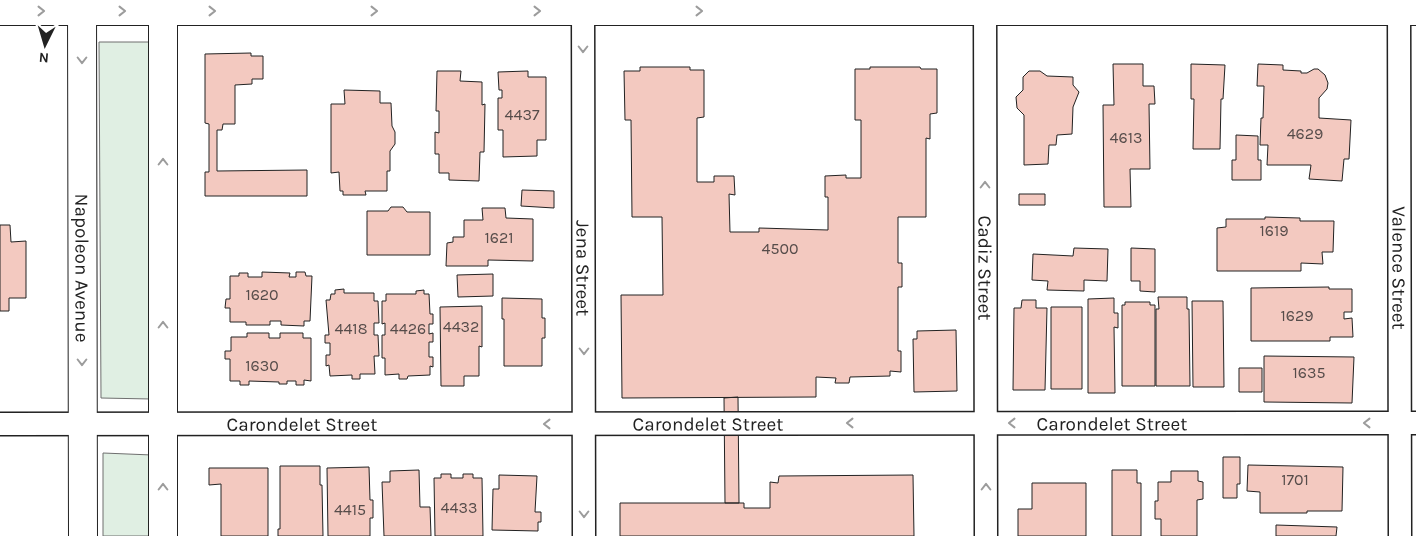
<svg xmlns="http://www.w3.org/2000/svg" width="1416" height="536" viewBox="0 0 1416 536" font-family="Karla,sans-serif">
<rect width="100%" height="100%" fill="#fff"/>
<!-- green -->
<path fill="#e0efe3" stroke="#6f6f6f" d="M99 42H152L151 399 101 398Z
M103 453 152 455V536H103Z"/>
<!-- building -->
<path fill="#f3c9c0" stroke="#222" d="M251 53V56H263V79H252V84L235 85V124H223L222 130H217V171L307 170V196H205V172H209V124L205 123V54Z
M1113 64H1143V86H1154L1155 104H1149L1150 169H1130L1131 207H1104L1103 105H1114Z
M1191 64 1225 65 1223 99H1221L1220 149H1193L1194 99H1191Z
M1258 64 1283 65V70L1301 71V73H1307L1314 69H1318L1325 75 1328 83 1327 89 1319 98V118L1351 120 1349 159H1344L1342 181 1309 179 1311 165H1267L1268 145H1260L1261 118H1263L1264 86H1257Z
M640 67H690V70H704V117L697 118V182H714V176H734L735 195 729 194 730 232H759V228L828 230V197H825V176L846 175V178H861V120H855V69H870V67H920L921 69H937V113L930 114V139L926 138V217H898V263H902V287H898V351H901V372L890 371V376L850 377 849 383H835L836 378 816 377V397L622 398 621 295H663L662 217H632L631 120H625L624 71H640Z
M437 71H461L460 81 482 82V105L485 104 484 152H480L479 181 449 180V173H439V154H435V132L439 133V111H436Z
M528 71V77H546V140H537V156L503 157V130H498V98H502V90H499L498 72Z
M1029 71H1040L1047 76 1073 77V85L1079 92 1073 107 1072 134 1057 135 1056 145H1049L1048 164 1024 165V115L1017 108 1016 97 1023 90V77Z
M344 90 380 91V103H391L392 126 395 132V144L390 151V171H387V191H365L366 195H343V191H340L339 172 331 173V104H345Z
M1236 135 1258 136V160H1261V180H1232V160H1236Z
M522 190 554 191V208L521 206Z
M1019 194H1045V205H1019Z
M391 207H403L407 212H430V255H367V211H388Z
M482 208H505L506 218 533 219V261L488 260V266H446L447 243 453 242V237H464V220H483Z
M1265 217 1300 218V221H1334L1333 252H1322L1323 264 1301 263V271H1217V228L1226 227V219H1265Z
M0 225H10L11 242 26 241V298H9V311H0Z
M1074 248 1108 249 1107 281 1084 280V291L1047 290 1048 281 1032 280 1033 254 1073 256Z
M1131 248 1155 249V292L1140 291V281H1131Z
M262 272 290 273 289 277H296V272H305L306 276H312L310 321H304V326L281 325V321H270V325H246V322H230V308H225L226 299H230V276H239V273H248V277H262Z
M493 274V296L458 297 457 275Z
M1329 287V289H1352V312H1344V319L1352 318 1353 337H1330V341H1251V288Z
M344 289V293H374V301H378L379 323H374V335H378L379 356H374L375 374H360V379H352V375L330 376 329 365 326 366V355H330V343H325V335H329L326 300H330L331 294H335V290Z
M424 290V294H429L430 314H433V324H429V334L433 333V342H429V357H433V367L430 366V375L408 376 407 379H399V374L385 375V358H382V335H385V323L382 324V301H386V294H416V291Z
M1158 297H1187V309H1189L1190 386H1156V309H1159Z
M502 298 542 299V318H545V338H542V366H504V319H502Z
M1114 298V313H1118V328L1114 327 1115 393H1088V299Z
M1022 300H1036V308H1047L1045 390H1013L1014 308H1021Z
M1192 301H1223L1224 387H1193Z
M1125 302H1150V305H1155V386H1122V305H1125Z
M482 306V347L479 346V376H464V386H441L440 307Z
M1051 307H1082V389H1051Z
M956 330 957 391 914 392 913 339H917V331Z
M247 333H269V338H280V333H303V338H311V381L304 380V385H296V381H287V384H279V382L249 381V385H240V381H230V359H225V351H231V337H247Z
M1264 356 1354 357 1352 403 1264 402Z
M1239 368H1262V392H1239Z
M738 397 739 503H725L724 398Z
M1223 457H1240V484H1237V498H1223Z
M1248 465 1343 467 1342 511H1307V513H1260V492L1247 491Z
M280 466H320V485H322L323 536H278V529H280Z
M369 467 370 500H373V518H370V536H328L327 468Z
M209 468H268V536H221V484L209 485Z
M419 470 420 507H430L431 536H384L382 482H390V471Z
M1112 470H1137V483H1141V536H1112Z
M1171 471H1198V481L1203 482V499L1197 500V536H1161V519H1155V501H1158V482H1171Z
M441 474H451V478H463V474H473V478H482L483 536H435L434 478H441Z
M499 475 537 476 535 512H541V522H538V531L492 530 493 489H499Z
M913 475 914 536H620V503H744V508H770V482L778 483 779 476Z
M1032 483H1086V536H1018V509H1032Z
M1276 525 1337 527 1336 536H1276Z"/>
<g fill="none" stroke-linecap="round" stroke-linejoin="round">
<defs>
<g id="minor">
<path id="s1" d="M583 0 584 536"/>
<path id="s2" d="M985 0 986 536"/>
<path id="s3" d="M1399 0 1400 536"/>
<path id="s4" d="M0 424 1416 423"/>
</g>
<g id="secondary">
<path id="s5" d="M82 0 83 536"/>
<path d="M163 0V536"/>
<path d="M0 11H1416"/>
</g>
</defs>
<!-- minor casing -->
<use href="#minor" stroke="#222" stroke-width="25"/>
<!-- secondary casing -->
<use href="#secondary" stroke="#222" stroke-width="30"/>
<!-- minor -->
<use href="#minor" stroke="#fff" stroke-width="22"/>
<!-- secondary -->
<use href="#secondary" stroke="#fff" stroke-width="28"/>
</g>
<!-- one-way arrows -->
<defs><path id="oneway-chevron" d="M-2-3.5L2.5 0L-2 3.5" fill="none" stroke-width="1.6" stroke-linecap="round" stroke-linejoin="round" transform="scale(1.25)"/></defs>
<g stroke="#9c9c9c">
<use href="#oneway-chevron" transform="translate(41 11)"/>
<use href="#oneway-chevron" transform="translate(122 11)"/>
<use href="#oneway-chevron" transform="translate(212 11)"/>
<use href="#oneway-chevron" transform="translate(374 11)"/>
<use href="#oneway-chevron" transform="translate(537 11)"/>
<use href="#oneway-chevron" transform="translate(699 11)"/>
<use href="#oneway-chevron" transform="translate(583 49) rotate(90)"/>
<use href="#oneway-chevron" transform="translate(82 60) rotate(90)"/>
<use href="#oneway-chevron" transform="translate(163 162) rotate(-90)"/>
<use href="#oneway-chevron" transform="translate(985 185) rotate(-90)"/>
<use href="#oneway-chevron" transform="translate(163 325) rotate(-90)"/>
<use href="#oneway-chevron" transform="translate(584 351) rotate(90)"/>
<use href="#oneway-chevron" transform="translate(82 362) rotate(90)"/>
<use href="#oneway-chevron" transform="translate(850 423) rotate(180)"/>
<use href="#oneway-chevron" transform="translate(1012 423) rotate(180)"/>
<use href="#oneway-chevron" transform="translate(1367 423) rotate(180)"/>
<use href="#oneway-chevron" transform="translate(547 424) rotate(180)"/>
<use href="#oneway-chevron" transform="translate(163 487) rotate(-90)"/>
<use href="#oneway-chevron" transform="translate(986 487) rotate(-90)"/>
<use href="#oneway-chevron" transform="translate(584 514) rotate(90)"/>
</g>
<g text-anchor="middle" stroke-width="4" stroke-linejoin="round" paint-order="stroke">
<!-- number labels -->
<g font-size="16" fill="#564c4a">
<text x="522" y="120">4437</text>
<text x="1305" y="139">4629</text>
<text x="1126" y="143">4613</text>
<text x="1274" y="236">1619</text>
<text x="499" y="243">1621</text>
<text x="780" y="254">4500</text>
<text x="262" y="300">1620</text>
<text x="1297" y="321">1629</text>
<text x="461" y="332">4432</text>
<text x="351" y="334">4418</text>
<text x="408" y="334">4426</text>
<text x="262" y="371">1630</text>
<text x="1309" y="378">1635</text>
<text x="1295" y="485">1701</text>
<text x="459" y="513">4433</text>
<text x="350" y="515">4415</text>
</g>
<!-- street labels -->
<g font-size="19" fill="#222" stroke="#fff">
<text dy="7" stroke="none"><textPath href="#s5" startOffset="268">Napoleon Avenue</textPath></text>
<text dy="7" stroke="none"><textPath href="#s1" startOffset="268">Jena Street</textPath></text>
<text dy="7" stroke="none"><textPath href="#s2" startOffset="268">Cadiz Street</textPath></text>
<text dy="7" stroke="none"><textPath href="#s3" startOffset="268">Valence Street</textPath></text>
<text dy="7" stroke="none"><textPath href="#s4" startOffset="1112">Carondelet Street</textPath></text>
<text dy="7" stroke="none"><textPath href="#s4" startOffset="302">Carondelet Street</textPath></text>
<text dy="7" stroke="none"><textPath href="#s4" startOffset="708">Carondelet Street</textPath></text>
</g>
</g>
<!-- north arrow -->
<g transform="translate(45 45) rotate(185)" stroke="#ffffff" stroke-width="4" paint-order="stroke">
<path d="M0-4L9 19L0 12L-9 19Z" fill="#222222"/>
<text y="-8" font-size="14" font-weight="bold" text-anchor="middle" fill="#222222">N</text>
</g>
</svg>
